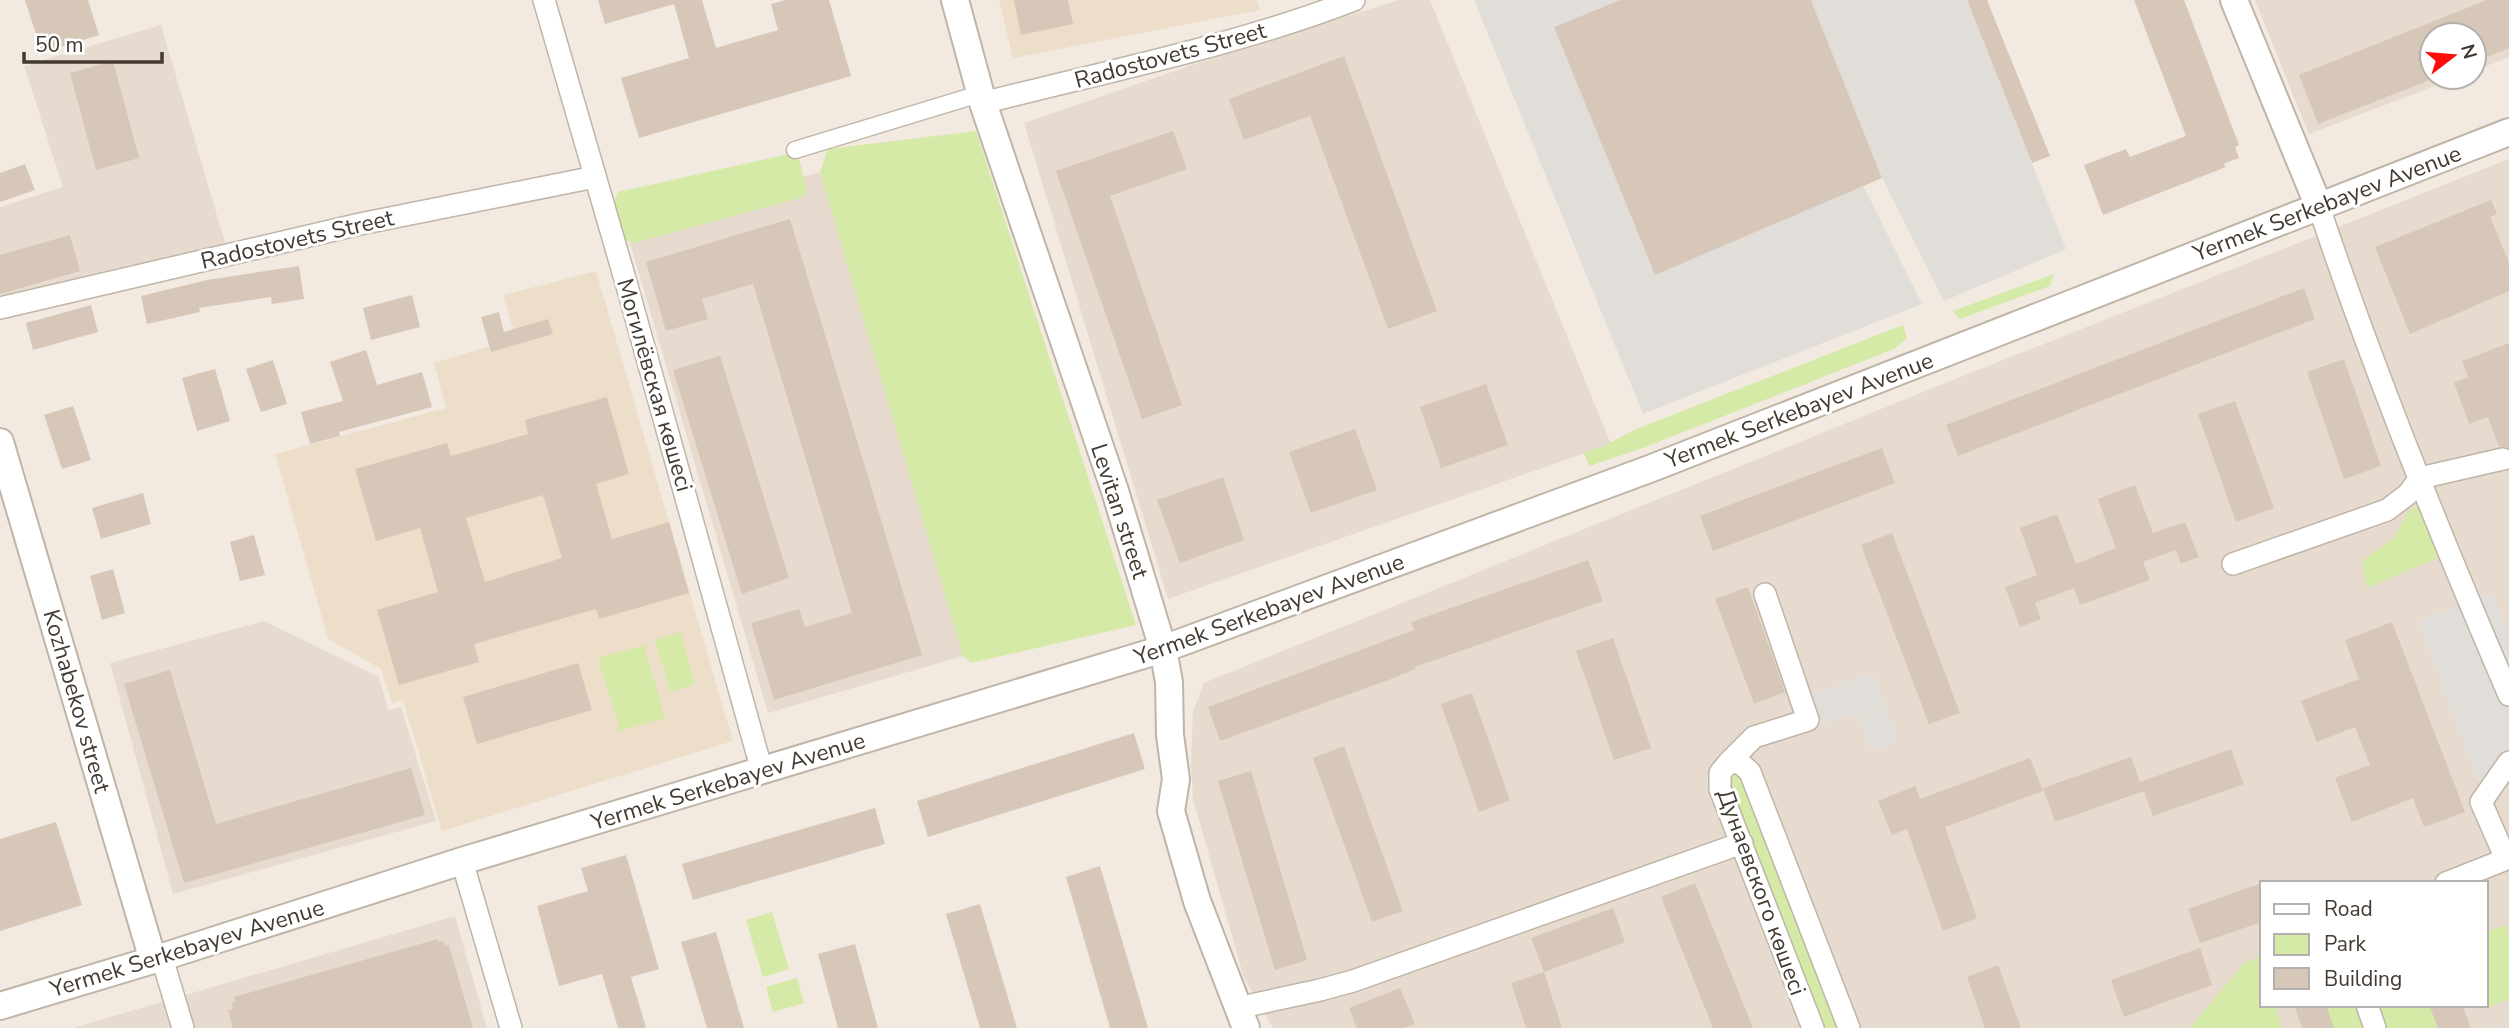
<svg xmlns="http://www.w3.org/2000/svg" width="2509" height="1028" viewBox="0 0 2509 1028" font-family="'Nunito Sans',sans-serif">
<rect width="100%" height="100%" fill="#f2eae1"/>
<!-- residential -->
<path fill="#e6dbce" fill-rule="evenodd" d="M1399 0H1430L1611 444 1168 599 1024 123 1195 64Z
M2255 0H2509V57L2474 71V35H2432V77H2458L2309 134Z
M161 25 226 246 0 297V207L63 187 24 66Z
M2509 159V1028H1273L1244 978 1193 799 1191 767 1193 711 1204 683 1933 388ZM2262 883H2486V1005H2262Z
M820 172 963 656 768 713 626 229Z
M264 621 379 677 388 710 401 707 436 821 173 894 110 663Z
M455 916 487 1028H73Z"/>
<!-- education -->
<path fill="#eddec9" d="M999 0H1257L1260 10 1013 58Z
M596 271 733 741 442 831 403 700 392 703 381 669 328 639 275 454 446 408 434 363 516 338 503 295Z"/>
<!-- green -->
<path fill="#d5eaa6" d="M976 131 1136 625 971 663 963 656 820 172 828 149Z
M789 154 799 158 807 192 803 197 634 243 625 240 614 203 618 192Z
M2054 274 2050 286 1960 319 1953 311Z
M1903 325 1907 338 1894 349 1643 448 1589 466 1584 453 1602 447 1636 429Z
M2422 502 2444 555 2367 588 2362 561 2395 537 2407 513Z
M680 632 695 684 670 692 655 640Z
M644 645 665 718 620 731 598 658Z
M1740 763 1846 1028H1815L1720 789Z
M772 912 789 969 763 977 746 920Z
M2505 925 2509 935V999L2487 1008 2486 932Z
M2259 957 2262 967V1005H2275L2282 1028H2190L2244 963Z
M797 978 804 1003 773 1012 766 987Z
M2326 1005H2429L2438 1028H2334Z"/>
<!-- parking -->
<path fill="#e1deda" d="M1474 0H1620L1554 27 1655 275 1863 185 1922 304 1643 414Z
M1811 0H1967L2066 249 1944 301 1882 178Z
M2493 593 2509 636V772L2479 784 2418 621Z
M1873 672 1898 741 1871 752 1857 713 1816 727 1804 697Z"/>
<!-- building -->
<path fill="#d7c7b8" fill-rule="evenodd" d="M25 0H88L99 35 42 53Z
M598 0H702L716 48 778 30 771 4 786 0H829L851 76 639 138 621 78 689 58 674 4 605 24Z
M1014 0H1068L1073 24 1021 35Z
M1620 0H1811L1882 178 1655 275 1554 27Z
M1967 0H1987L2050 156 2032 163Z
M2134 0H2184L2239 145 2235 147 2239 158 2223 164 2226 167 2103 215 2084 165 2126 149 2130 157 2186 136Z
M2487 0H2509V48L2474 62V35H2432V79L2318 124 2299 75Z
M1344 56 1437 311 1388 329 1310 116 1244 140 1229 99Z
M113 61 139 158 96 170 70 73Z
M1173 131 1187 169 1110 196 1182 405 1142 419 1056 171Z
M25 164 35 190 0 202V173Z
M2491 200 2497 214 2490 217 2509 263V291L2410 334 2375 247Z
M790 219 922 655 774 700 751 623 799 609 805 627 852 613 753 284 702 299 708 319 666 331 646 262Z
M70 235 80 271 0 294V255Z
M299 266 304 299 272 304 271 297 199 308 200 312 147 324 141 296 207 280Z
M2304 288 2315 319 1958 456 1946 425Z
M412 295 420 327 371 340 363 308Z
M91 305 98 332 33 350 26 323Z
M499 312 504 332 548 319 553 334 491 352 481 317Z
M2509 343V448L2499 446 2488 417 2469 424 2454 383 2468 377 2462 361Z
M366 350 377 385 422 372 432 407 339 432 340 436 310 444 301 412 343 401 330 362Z
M720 356 789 578 742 594 673 370Z
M2344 359 2381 466 2344 479 2307 372Z
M273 360 287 404 261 412 246 369Z
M215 369 230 421 197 431 182 378Z
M1486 384 1508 445 1441 468 1420 407Z
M607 397 629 474 596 484 612 539 669 522 689 593 599 619 596 609 474 644 479 662 399 685 377 610 438 592 420 528 376 541 355 469 447 443 451 456 528 434 525 420ZM543 495 562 558 485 582 466 518Z
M2235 401 2274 508 2236 522 2198 414Z
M73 406 91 460 62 469 44 415Z
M1355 429 1377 490 1311 513 1289 452Z
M1882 448 1895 483 1713 551 1700 516Z
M1223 477 1244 540 1180 563 1157 500Z
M2135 485 2153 533 2185 522 2199 557 2181 564 2176 550 2143 562 2150 580 2080 605 2074 588 2035 603 2041 619 2020 627 2005 587 2037 575 2020 528 2057 514 2076 564 2116 548 2098 499Z
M143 493 151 524 101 539 92 508Z
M1892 533 1960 713 1929 724 1861 545Z
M254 535 265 575 240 581 230 542Z
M1588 560 1603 601 1415 667 1416 669 1391 679 1220 741 1208 707 1414 630 1411 622Z
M113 569 125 613 102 620 90 576Z
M1748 587 1785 692 1754 704 1715 599Z
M2392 622 2465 812 2424 827 2413 798 2352 822 2335 778 2370 765 2355 727 2317 742 2301 701 2359 679 2345 640Z
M1613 638 1651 748 1614 760 1576 651Z
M578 663 592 710 477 744 463 697Z
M170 670 216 824 411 768 425 815 184 883 124 684Z
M1472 693 1510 800 1479 812 1441 704Z
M1134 733 1145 769 928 837 917 801Z
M1344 746 1403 911 1372 922 1313 758Z
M2231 749 2244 784 2153 816 2142 786 2144 791 2055 822 2043 788 2131 757 2140 782Z
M2030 758 2043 791 1945 827 1977 918 1943 931 1907 829 1892 835 1878 801 1915 786 1920 799Z
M1251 771 1307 960 1275 970 1218 781Z
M875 808 885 844 693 900 682 864Z
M56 822 82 905 0 931V839Z
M626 855 659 969 631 977 646 1028H618L602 974 559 986 537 906 588 891 581 868Z
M1100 866 1148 1028H1110L1066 877Z
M1695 883 1753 1028H1713L1661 897Z
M2262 883V922L2200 943 2188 909Z
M980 904 1017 1028H980L946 914Z
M1613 908 1625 942 1544 972 1531 938Z
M716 932 744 1028H707L681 942Z
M438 939V942L444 941 445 946 449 945 473 1028H233L228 1010 233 1009 231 1003 235 1002 234 997Z
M855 944 878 1028H838L818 954Z
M2200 948 2212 985 2124 1017 2111 980Z
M1998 965 2021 1028H1985L1967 977Z
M1544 972 1562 1028H1526L1511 983Z
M1400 988 1415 1024 1404 1028H1357L1349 1008Z
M2294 1005H2326L2334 1028H2302Z
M2429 1005H2462L2471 1028H2438Z"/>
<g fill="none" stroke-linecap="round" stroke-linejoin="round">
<defs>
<path id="pedestrian" d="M795 150 976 95"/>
<path id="minor" d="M544 0 627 286 762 771
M983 103C1107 71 1235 46 1354 0
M2319 207C2374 372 2440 535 2509 695
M0 308 360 224 595 177
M2233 564 2387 510 2408 494 2420 478 2503 459
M1729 762 1754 737 1808 720 1765 594
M2506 859 2481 802 2509 762
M462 861 511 1028
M2446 883 2509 858
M162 958 183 1028
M2367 1005 2375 1028
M1237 1008 1320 990 1353 981 1742 843
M1813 1028 1720 789V773L1729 762 1740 763 1750 772 1849 1028"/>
<path id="tertiary" d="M955 0 983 103 1115 491 1163 649 1169 682 1170 735 1176 779 1171 811 1197 901 1246 1028
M2234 0 2319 207
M0 442 153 960
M0 1006 153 960 462 861 1163 649 1652 468 2509 132"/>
</defs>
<!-- pedestrian casing -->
<use href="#pedestrian" stroke="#c0b4a6" stroke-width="19"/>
<!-- minor casing -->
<use href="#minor" stroke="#c0b4a6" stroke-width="24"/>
<!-- tertiary casing -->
<use href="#tertiary" stroke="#c0b4a6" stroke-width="30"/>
<!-- pedestrian -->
<use href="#pedestrian" stroke="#fff" stroke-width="16"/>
<!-- minor -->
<use href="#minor" stroke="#fff" stroke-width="21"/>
<!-- tertiary -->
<use href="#tertiary" stroke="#fff" stroke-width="26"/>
</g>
<g text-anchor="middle" stroke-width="6" stroke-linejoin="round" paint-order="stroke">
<!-- street labels -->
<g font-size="23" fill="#433a31" stroke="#fff">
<text transform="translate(1170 55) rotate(-15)" y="8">Radostovets Street</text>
<text transform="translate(2327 203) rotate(-21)" y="8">Yermek Serkebayev Avenue</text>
<text transform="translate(297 239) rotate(-13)" y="8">Radostovets Street</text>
<text transform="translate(655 385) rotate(74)" y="8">Могилёвская көшесі</text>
<text transform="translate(1799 410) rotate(-21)" y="8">Yermek Serkebayev Avenue</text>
<text transform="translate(1120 511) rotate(72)" y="8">Levitan street</text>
<text transform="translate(1269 609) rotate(-20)" y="8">Yermek Serkebayev Avenue</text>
<text transform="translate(77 701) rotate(74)" y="8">Kozhabekov street</text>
<text transform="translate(728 781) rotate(-17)" y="8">Yermek Serkebayev Avenue</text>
<text transform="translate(1762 892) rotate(70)" y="8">Дунаевского көшесі</text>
<text transform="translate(187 948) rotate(-17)" y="8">Yermek Serkebayev Avenue</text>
</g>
</g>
<!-- legend -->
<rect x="2260" y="881" width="228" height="126" fill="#ffffff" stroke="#b4b0ad" stroke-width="2"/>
<rect x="2274" y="904" width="35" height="10" fill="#ffffff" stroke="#b4b0ad" stroke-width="2"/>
<text x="2324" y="916" font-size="21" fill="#433a31">Road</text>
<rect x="2274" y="934" width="35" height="21" fill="#d5eaa6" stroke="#b4b0ad" stroke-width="2"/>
<text x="2324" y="951" font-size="21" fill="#433a31">Park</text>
<rect x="2274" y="968" width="35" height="21" fill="#d7c7b8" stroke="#b4b0ad" stroke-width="2"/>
<text x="2324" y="986" font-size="21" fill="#433a31">Building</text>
<!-- north arrow -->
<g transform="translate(2453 56) rotate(74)"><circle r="33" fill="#ffffff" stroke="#b4b0ad" stroke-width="2"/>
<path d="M0-5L12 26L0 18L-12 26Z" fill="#ff0d0b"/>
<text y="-10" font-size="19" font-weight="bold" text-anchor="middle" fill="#433a31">N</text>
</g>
<!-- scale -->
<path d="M24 52v10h138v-10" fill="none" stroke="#433a31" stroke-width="3.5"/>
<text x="35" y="52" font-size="21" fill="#433a31" stroke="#ffffff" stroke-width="5" paint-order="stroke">50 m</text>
</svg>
